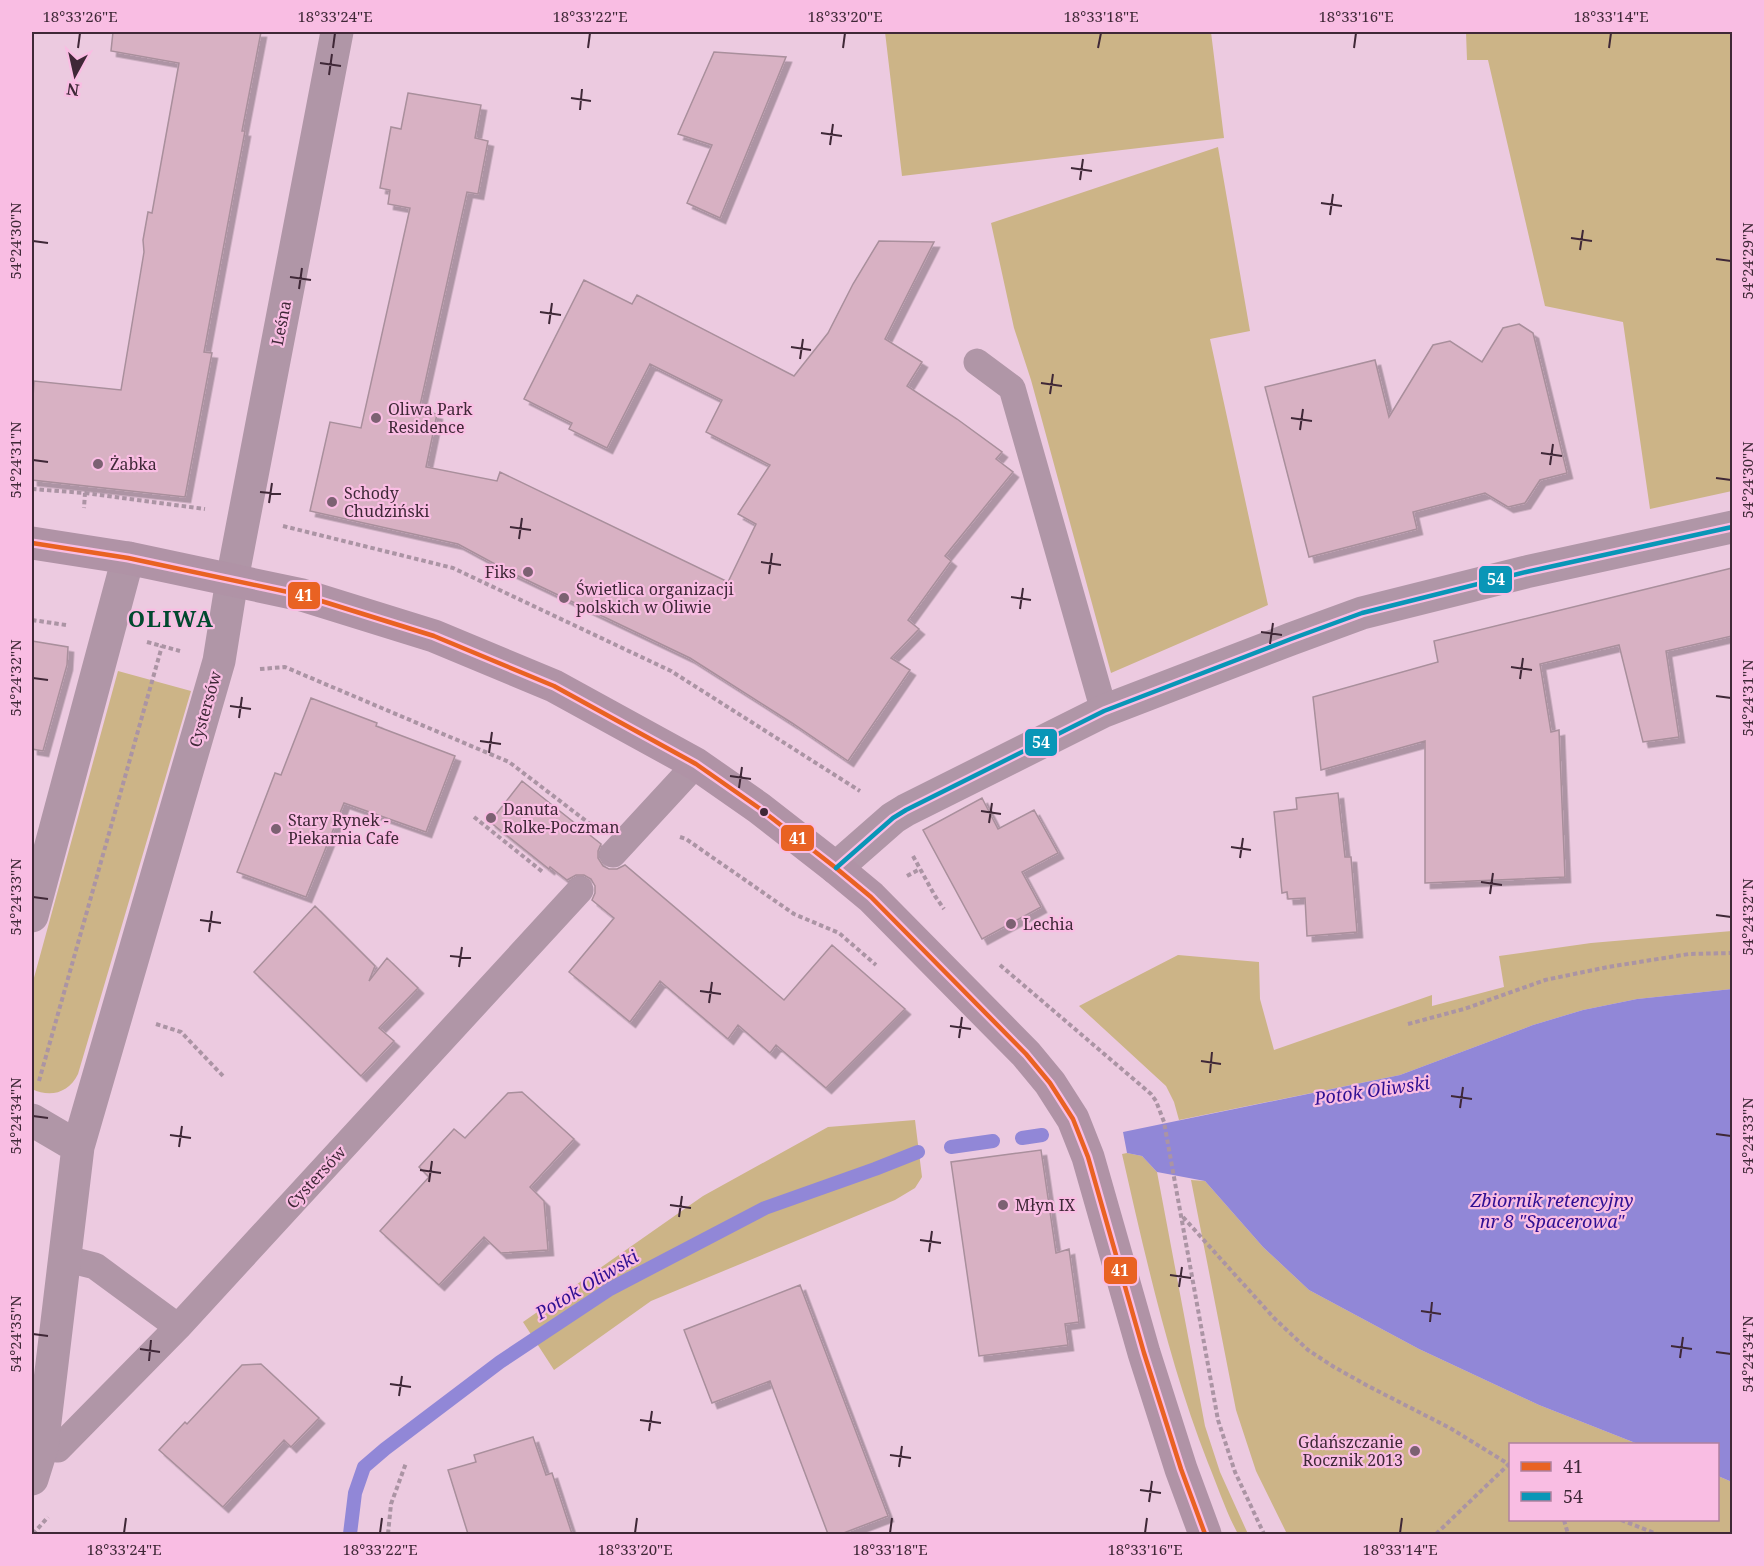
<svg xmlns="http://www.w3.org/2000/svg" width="1764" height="1566" viewBox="0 0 1764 1566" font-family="'Noto Serif',serif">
<defs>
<filter id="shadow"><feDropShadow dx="5.5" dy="5.5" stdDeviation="0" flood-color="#0004"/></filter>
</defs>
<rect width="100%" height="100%" fill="#eccae0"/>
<!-- green -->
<path fill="#ccb487" d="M885 32H1211L1224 138 902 176Z
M1466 32H1732V491L1650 509 1623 322 1545 306 1488 60H1467Z
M1218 147 1250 331 1210 339 1268 605 1111 673 1031 380 1014 328 991 223Z
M118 671 191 691 78 1074C69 1093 50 1098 32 1089V985Z
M1732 931V989L1637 999 1583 1010 1533 1025 1400 1075 1179 1120 1174 1102 1166 1086 1079 1006 1178 955 1259 962 1260 999 1274 1050 1432 995V1006L1504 987 1499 956 1591 943Z
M915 1120 922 1177 915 1188 895 1200 651 1301 554 1370 523 1322 703 1196 828 1127Z
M1127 1153 1142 1156 1157 1172 1205 1426 1220 1472 1248 1534H1238C1226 1512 1218 1487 1208 1463 1169 1363 1146 1259 1122 1154Z
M1191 1180 1205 1181 1263 1247 1309 1290 1419 1349 1539 1405 1638 1444H1510V1520H1718V1476L1732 1482V1534H1287L1256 1471 1236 1410Z"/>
<!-- water -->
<path fill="#9187d7" d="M1732 989V1482L1718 1476V1444H1638L1539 1405 1419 1349 1309 1290 1263 1247 1205 1181 1157 1172 1142 1156 1127 1153 1123 1132 1400 1075 1533 1025 1583 1010 1637 999Z"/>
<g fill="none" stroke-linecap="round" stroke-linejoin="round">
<!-- stream -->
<path stroke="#9187d7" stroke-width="14" d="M1022 1138 1042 1135
M951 1147 993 1141
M350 1534 355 1493 364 1467 385 1449 500 1362 610 1289 765 1208 875 1169 918 1152"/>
</g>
<!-- building -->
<path fill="#d8b1c3" stroke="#a98f9c" stroke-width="1.5" filter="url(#shadow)" d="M113 32H261L242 131H245L204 352 212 353 185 497 32 480V414L34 381 121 390 144 252 143 240 148 212 152 213 179 63 111 51Z
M714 52 786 57 720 218 687 203 712 145 678 134Z
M408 93 481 105 475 138 488 141 478 194 467 192 419 410 437 414 426 467 497 481 500 472 728 582 756 524 738 514 770 465 706 432 722 400 650 364 607 448 569 429 572 423 524 399 584 280 632 304 637 295 794 376 828 333 853 284 879 241 934 242 885 339 922 362 907 386 957 419 1002 452 996 459 1013 472 945 556 951 561 908 620 919 629 891 658 910 670 848 761 792 723 690 658 510 572 458 544 310 511 330 422 361 428 410 208 388 204 390 190 380 188 391 127 401 129Z
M1519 324 1533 333 1567 473 1540 480 1525 503 1508 507 1485 493 1413 512 1417 529 1309 557 1265 387 1375 360 1389 417 1433 345 1450 341 1482 362 1503 328Z
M1732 568V636L1666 651 1679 737 1643 742 1619 645 1540 664 1551 732 1559 730 1565 877 1425 883V741L1321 770 1313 697 1438 662 1434 641Z
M32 641 68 647 67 665 43 751 32 749Z
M311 698 377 723 376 726 455 756 426 832 344 803 306 897 237 872 275 773 281 775Z
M522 781 601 844 598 851V858L603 866 609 869H617L625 865 784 1000 832 945 905 1009 826 1088 776 1045 770 1053 738 1025 728 1039 660 981 630 1022 569 972 614 918 592 900 595 893V886L591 879 584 875H576L567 880 550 867 549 869 490 822Z
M1338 793 1345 857H1351L1357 932 1307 936 1305 898 1288 899 1287 892 1282 893 1274 812 1297 809 1296 798Z
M982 798 998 829 1034 810 1058 853 1022 872 1041 907 982 939 923 830Z
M315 906 375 966 369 981 387 958 418 988 379 1028 394 1041 361 1076 254 972Z
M522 1092 574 1139 530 1187 544 1201 548 1250 501 1253 484 1237 439 1285 380 1231 429 1177 419 1167 454 1129 465 1138 508 1093Z
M1041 1150 1056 1253 1069 1249 1079 1322 1065 1324 1068 1345 979 1356 951 1162Z
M800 1285 888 1516 841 1534H828L770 1381 712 1403 684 1330Z
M261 1364 319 1418 291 1447 284 1440 223 1507 159 1450 185 1422 187 1424 242 1365Z
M533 1437 546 1475 552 1473 572 1534H468L448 1470 476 1462 474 1455Z"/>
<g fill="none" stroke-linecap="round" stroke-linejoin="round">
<!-- path -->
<path stroke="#ab94a4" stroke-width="4" stroke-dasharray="4.5 3" stroke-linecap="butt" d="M32 489 85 493 84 508
M85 493 205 509
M283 526 453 568 671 671 860 791
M32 620 66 625
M147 642 180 651
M260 669 285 667 509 762 590 824
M474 817 544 873
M680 837 686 839 794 914 839 933 876 965
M913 856 935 896 944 909
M907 876 920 869
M1000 965 1151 1094 1156 1101 1164 1122 1218 1420 1235 1472 1264 1534
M156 1024 181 1032 223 1076
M1408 1024 1464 1009 1545 980 1608 967 1689 954 1732 953
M39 1081 162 646
M1183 1217 1274 1318 1308 1350 1334 1367 1368 1386 1450 1428 1510 1465
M1564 1520 1568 1534
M1621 1520 1657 1534
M33 1534 48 1517
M388 1534 391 1504 406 1463
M1436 1534 1509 1464"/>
<!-- lane -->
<path stroke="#b096a7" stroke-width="27" d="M977 362 1012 388 1104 711
M613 854 696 764
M63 1258 95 1266 178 1327
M42 1447 58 1449 178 1327 580 890"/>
<!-- street -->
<path stroke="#b096a7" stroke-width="33" d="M836 868 893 818 906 810 1104 711 1291 639 1362 613 1526 572 1732 527
M32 916 128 558
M32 1120 78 1147
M32 1479 42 1447 78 1147 219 661 232 580 337 32"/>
<!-- secondary -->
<path stroke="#b093a6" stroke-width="33" d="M32 543 128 558 302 595 434 636 554 686 696 764 759 808 836 868 871 897 1026 1054 1050 1083 1073 1119 1088 1157 1144 1353 1181 1469 1205 1534"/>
<defs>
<path id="bus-1" d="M32 543 128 558 302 595 434 636 554 686 696 764 759 808 836 868 871 897 1026 1054 1050 1083 1073 1119 1088 1157 1144 1353 1181 1469 1205 1534"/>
<path id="bus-2" d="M836 868 893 818 906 810 1104 711 1291 639 1362 613 1526 572 1732 527"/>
</defs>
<!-- bus-1 casing -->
<use href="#bus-1" stroke="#f9bde3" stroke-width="9"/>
<!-- bus-2 casing -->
<use href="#bus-2" stroke="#f9bde3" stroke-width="9"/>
<!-- bus-1 -->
<use href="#bus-1" stroke="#e96223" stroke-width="4.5"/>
<!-- bus-2 -->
<use href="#bus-2" stroke="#0996b7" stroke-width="4.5"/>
</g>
<!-- ticks -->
<path fill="none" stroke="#3f2837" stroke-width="2" d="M78 48 80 33M333 48 335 33M588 48 590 33M843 48 845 33M1098 48 1101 33M1354 48 1356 33M1609 48 1611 33M320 63 341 66M329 75 332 54M571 98 591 101M580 110 582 89M821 133 842 136M830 145 833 124M1071 168 1092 171M1080 180 1083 159M1321 203 1342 206M1330 215 1333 194M1571 238 1592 241M33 241 48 243M1580 250 1583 230M1716 259 1731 261M290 277 311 280M299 289 302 268M540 312 561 315M549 324 552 303M791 347 811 350M800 359 803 339M1041 383 1062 386M1050 394 1053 374M1291 418 1312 421M1300 430 1303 409M1541 453 1562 456M33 460 48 462M1550 465 1553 444M1716 478 1731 480M260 492 281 494M269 503 272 483M510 527 531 530M519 539 522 518M761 562 781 565M769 574 772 553M1011 597 1031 600M1020 609 1023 588M1261 632 1282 635M1270 644 1273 623M1511 667 1532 670M33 678 48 680M1520 679 1523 658M1716 696 1731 698M230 706 251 709M239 718 242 697M480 741 501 744M489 753 492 732M730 776 751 779M739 788 742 767M981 811 1001 814M989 823 992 803M1231 847 1251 850M1240 858 1243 838M1481 882 1502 885M1490 894 1493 873M33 897 48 899M1716 915 1731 917M200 920 221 923M209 932 212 911M450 956 471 958M459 967 462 947M700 991 721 994M709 1003 712 982M950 1026 971 1029M959 1038 962 1017M1201 1061 1221 1064M1210 1073 1212 1052M1451 1096 1472 1099M1460 1108 1463 1087M33 1116 48 1118M1716 1134 1731 1136M170 1135 191 1138M179 1147 182 1126M420 1170 441 1173M429 1182 432 1161M670 1205 691 1208M679 1217 682 1196M920 1240 941 1243M929 1252 932 1231M1170 1275 1191 1278M1179 1287 1182 1267M1421 1311 1441 1314M1430 1322 1432 1302M33 1334 48 1336M1671 1346 1692 1349M140 1349 160 1352M1716 1352 1731 1354M1680 1358 1683 1337M149 1361 151 1340M390 1384 411 1387M399 1396 402 1376M640 1420 661 1423M649 1431 652 1411M890 1455 911 1458M899 1467 902 1446M1140 1490 1161 1493M1149 1502 1152 1481M124 1533 126 1518M380 1533 382 1518M635 1533 637 1518M890 1533 892 1518M1145 1533 1147 1518M1400 1533 1402 1518"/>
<!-- markers -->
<g fill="#7c6172" stroke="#f9bde3" stroke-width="2">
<circle cx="376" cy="418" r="6"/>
<circle cx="98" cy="464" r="6"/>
<circle cx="332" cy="502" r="6"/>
<circle cx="528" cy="572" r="6"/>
<circle cx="564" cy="598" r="6"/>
<circle cx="491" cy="818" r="6"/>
<circle cx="276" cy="829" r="6"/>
<circle cx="1011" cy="924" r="6"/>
<circle cx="1003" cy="1205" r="6"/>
<circle cx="1415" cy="1451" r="6"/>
</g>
<circle fill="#3f2837" stroke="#f9bde3" stroke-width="2" cx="764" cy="812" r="5"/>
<g text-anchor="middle" stroke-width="4.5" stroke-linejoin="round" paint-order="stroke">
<!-- street labels -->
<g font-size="16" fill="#3f2837" stroke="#f9bde3">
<text transform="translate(281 323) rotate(-79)" y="6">Leśna</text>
<text transform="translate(205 709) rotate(-74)" y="6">Cystersów</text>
<text transform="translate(316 1177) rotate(-47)" y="6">Cystersów</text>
</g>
<!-- poi labels -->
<g font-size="16" fill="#3f2837" stroke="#f9bde3" text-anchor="start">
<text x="388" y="415">Oliwa Park<tspan x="388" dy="18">Residence</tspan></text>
<text x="110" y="470">Żabka</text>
<text x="344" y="499">Schody<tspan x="344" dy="18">Chudziński</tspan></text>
<text x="516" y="578" text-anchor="end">Fiks</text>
<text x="576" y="595">Świetlica organizacji<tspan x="576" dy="18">polskich w Oliwie</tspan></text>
<text x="503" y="815">Danuta<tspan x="503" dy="18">Rolke-Poczman</tspan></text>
<text x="288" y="826">Stary Rynek -<tspan x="288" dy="18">Piekarnia Cafe</tspan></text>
<text x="1023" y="930">Lechia</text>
<text x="1015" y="1211">Młyn IX</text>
<text x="1403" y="1448" text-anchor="end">Gdańszczanie<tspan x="1403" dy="18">Rocznik 2013</tspan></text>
</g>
<!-- water labels -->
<g font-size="18" font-style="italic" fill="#2f0f92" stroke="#f9bde3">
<text transform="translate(1372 1091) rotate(-8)" y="6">Potok Oliwski</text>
<text x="1552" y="1207">Zbiornik retencyjny<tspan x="1552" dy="21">nr 8 "Spacerowa"</tspan></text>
<text transform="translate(587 1285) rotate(-31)" y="6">Potok Oliwski</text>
</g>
<!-- district labels -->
<g font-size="22" font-weight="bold" letter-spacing="1.5" fill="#01492e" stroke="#f9bde3">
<text x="171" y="627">OLIWA</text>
</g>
</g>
<g stroke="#f9bde3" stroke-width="2">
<rect x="1478" y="565" width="35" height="29" rx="6" fill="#0996b7"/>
<rect x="287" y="581" width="34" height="29" rx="6" fill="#e96223"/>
<rect x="1024" y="728" width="34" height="29" rx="6" fill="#0996b7"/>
<rect x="780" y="824" width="35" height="28" rx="6" fill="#e96223"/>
<rect x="1103" y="1256" width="35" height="29" rx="6" fill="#e96223"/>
</g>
<g font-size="16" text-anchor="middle" font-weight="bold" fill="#fff">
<text x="1496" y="585">54</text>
<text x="304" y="601">41</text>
<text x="1041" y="748">54</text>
<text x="798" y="844">41</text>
<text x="1120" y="1276">41</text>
</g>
<!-- border -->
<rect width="1764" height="1566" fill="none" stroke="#f9bde3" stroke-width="66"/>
<!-- legend -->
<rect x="1509" y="1443" width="210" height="78" fill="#f9bde3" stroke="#af819e" stroke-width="1.5"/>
<rect x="1521" y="1462" width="30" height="9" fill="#e96223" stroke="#af819e" stroke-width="1.5"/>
<text x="1563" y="1473" font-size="18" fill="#3f2837">41</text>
<rect x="1521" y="1492" width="30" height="9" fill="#0996b7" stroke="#af819e" stroke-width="1.5"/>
<text x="1563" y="1503" font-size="18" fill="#3f2837">54</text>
<!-- north arrow -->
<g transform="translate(75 75) rotate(188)" stroke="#f9bde3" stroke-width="4.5" paint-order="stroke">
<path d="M0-4.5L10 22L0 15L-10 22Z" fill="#3f2837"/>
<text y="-9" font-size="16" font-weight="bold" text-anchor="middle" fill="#3f2837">N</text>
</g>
<rect x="33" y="33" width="1698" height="1500" fill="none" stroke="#3f2837" stroke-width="2"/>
<g font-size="15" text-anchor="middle" fill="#3f2837">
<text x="80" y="22">18°33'26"E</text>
<text x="335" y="22">18°33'24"E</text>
<text x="590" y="22">18°33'22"E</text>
<text x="845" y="22">18°33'20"E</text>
<text x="1101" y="22">18°33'18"E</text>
<text x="1356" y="22">18°33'16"E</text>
<text x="1611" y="22">18°33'14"E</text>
<text transform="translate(16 241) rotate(-90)" y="5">54°24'30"N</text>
<text transform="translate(1748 261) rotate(-90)" y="5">54°24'29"N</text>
<text transform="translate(16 460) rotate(-90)" y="5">54°24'31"N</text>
<text transform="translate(1748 480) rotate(-90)" y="5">54°24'30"N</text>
<text transform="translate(16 678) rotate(-90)" y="5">54°24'32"N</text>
<text transform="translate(1748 698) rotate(-90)" y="5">54°24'31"N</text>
<text transform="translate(16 897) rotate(-90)" y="5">54°24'33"N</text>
<text transform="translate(1748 917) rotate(-90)" y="5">54°24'32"N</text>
<text transform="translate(16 1116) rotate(-90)" y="5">54°24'34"N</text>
<text transform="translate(1748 1136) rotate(-90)" y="5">54°24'33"N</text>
<text transform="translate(16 1334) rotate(-90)" y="5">54°24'35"N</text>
<text transform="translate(1748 1354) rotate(-90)" y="5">54°24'34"N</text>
<text x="124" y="1555">18°33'24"E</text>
<text x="380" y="1555">18°33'22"E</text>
<text x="635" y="1555">18°33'20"E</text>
<text x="890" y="1555">18°33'18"E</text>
<text x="1145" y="1555">18°33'16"E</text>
<text x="1400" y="1555">18°33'14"E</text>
</g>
</svg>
